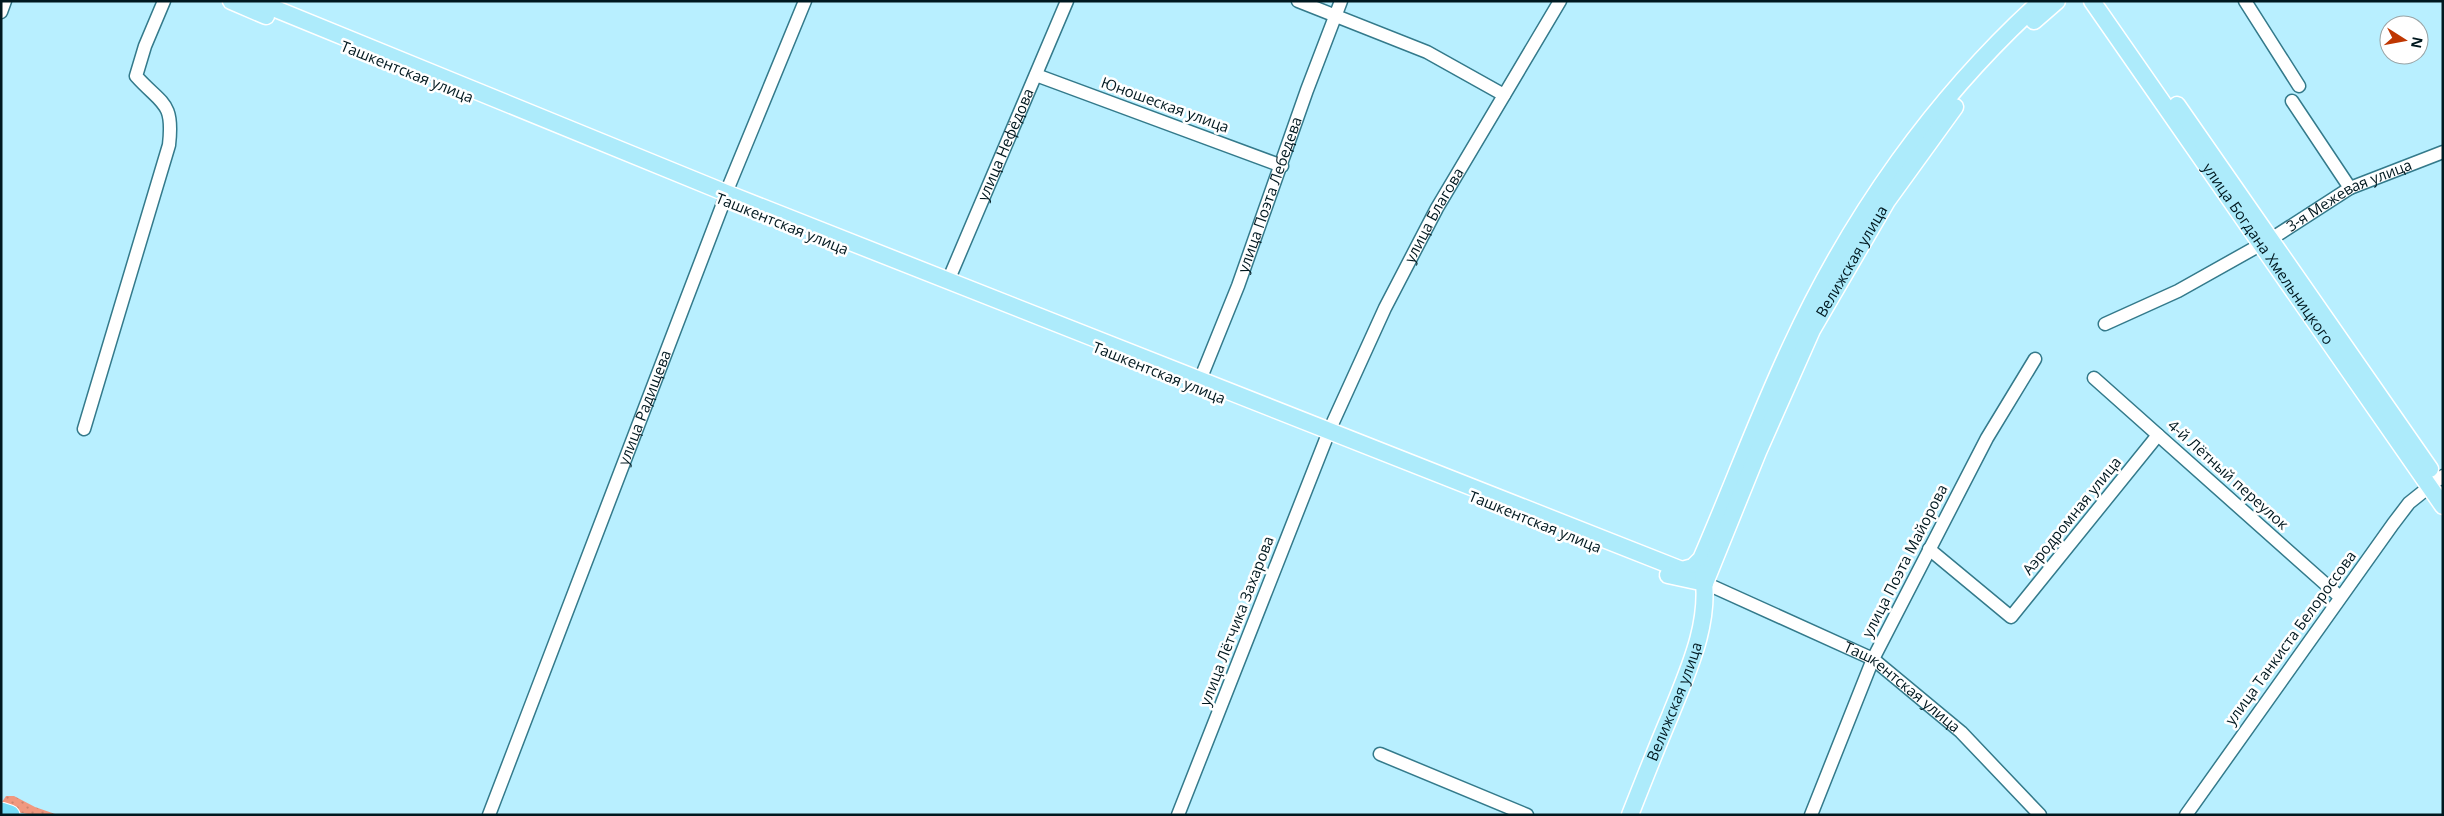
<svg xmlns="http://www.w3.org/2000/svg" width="2444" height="816" viewBox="0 0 2444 816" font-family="'Open Sans',sans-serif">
<defs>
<pattern id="grass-dots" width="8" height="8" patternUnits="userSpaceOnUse" patternTransform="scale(1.25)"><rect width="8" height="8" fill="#f1987f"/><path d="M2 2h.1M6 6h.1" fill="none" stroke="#cd826d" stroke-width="1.8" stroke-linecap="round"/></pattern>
</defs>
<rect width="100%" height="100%" fill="#b8efff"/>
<!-- grass -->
<path fill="url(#grass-dots)" d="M6 796H14L35 807 58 815C46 815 5 816 2 802Z"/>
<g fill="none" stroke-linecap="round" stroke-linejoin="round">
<defs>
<g id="minor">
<path d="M1298 1 1427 52 1504 95"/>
<path d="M2245 1 2299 86"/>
<path d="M1 12 5 1"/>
<path d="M1036 75 1282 166"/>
<path d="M2292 101 2350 188"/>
<path d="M726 193 805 1"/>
<path id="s1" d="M2271 239 2350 188 2443 152"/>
<path id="s2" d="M948 281 1067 1"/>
<path d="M2105 324 2178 291 2260 245"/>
<path d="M2094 378 2340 597"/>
<path id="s3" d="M1200 380 1238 286 1307 90 1341 1"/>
<path d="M84 429 169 145C174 101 162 105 136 76L145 46 164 1"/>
<path id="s4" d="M1329 431 1385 308 1437 208 1560 1"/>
<path d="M2438 480 2443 476"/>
<path d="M1929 549 2011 617 2158 435"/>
<path id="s5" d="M1705 583 1873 659 1961 732 2040 815"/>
<path d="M1380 754 1527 815"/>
<path id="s6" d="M489 815 724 201"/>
<path d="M1178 815 1326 439"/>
<path d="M1811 815 1873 659 1987 438 2035 359"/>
<path d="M2186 815 2393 524 2409 503 2429 487"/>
</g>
<g id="major">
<path d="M231 1 266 16"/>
<path d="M256 1 726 193 1682 570 1693 567 1701 559C1732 488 1758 416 1791 346 1851 216 1935 97 2041 1"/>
<path id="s7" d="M2092 1 2443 506"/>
<path d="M2034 21 2057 1"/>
<path d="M2177 105 2430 469"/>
<path d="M1668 575 1705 583"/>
<path id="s8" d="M1705 583 1758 452 1812 330 1887 201 1955 107"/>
<path id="s9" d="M1630 815C1643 782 1656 749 1670 716 1688 671 1711 623 1703 573"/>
</g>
<path id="highway" d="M1 812 10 815"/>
</defs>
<!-- minor casing -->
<use href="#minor" stroke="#347a8b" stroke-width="15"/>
<!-- major casing -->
<use href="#major" stroke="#fff" stroke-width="19"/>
<!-- highway casing -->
<use href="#highway" stroke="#fff" stroke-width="21"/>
<!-- minor -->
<use href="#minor" stroke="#fff" stroke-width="12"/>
<!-- major -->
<use href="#major" stroke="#adebfb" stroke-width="16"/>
<!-- highway -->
<use href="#highway" stroke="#77ddf8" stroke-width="19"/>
</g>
<g text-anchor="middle" stroke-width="5" stroke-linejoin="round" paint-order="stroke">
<!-- street labels -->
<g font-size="15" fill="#00181f" stroke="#fff">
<text transform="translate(407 72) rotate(22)" y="5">Ташкентская улица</text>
<text transform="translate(1165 105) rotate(20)" y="5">Юношеская улица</text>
<text dy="5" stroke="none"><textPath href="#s2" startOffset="148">улица Нефёдова</textPath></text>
<text dy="5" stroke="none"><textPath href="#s3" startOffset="198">улица Поэта Лебедева</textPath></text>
<text dy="5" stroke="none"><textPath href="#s1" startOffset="90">3-я Межевая улица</textPath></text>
<text dy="5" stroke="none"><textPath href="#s4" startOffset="240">улица Благова</textPath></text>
<text transform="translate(782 224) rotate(22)" y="5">Ташкентская улица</text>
<text dy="5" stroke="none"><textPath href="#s7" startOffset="308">улица Богдана Хмельницкого</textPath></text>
<text dy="5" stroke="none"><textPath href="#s8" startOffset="354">Велижская улица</textPath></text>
<text transform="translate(1159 373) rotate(22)" y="5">Ташкентская улица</text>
<text dy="5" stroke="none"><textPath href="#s6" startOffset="436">улица Радищева</textPath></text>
<text transform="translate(2228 475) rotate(42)" y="5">4-й Лётный переулок</text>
<text transform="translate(2072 516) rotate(-51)" y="5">Аэродромная улица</text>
<text transform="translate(1535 522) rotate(22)" y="5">Ташкентская улица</text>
<text transform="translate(1905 561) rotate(-63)" y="5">улица Поэта Майорова</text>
<text transform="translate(1237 621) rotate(-69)" y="5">улица Лётчика Захарова</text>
<text transform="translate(2291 638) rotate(-54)" y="5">улица Танкиста Белороссова</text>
<text dy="5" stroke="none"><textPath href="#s5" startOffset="224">Ташкентская улица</textPath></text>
<text dy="5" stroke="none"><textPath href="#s9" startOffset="122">Велижская улица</textPath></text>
</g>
</g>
<!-- border -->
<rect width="2444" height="816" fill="none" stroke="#00181f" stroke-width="5"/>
<!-- north arrow -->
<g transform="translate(2404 40) rotate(101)"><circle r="24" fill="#ffffff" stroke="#99a3a5"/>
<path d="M0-4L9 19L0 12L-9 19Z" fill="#bf3702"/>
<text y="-8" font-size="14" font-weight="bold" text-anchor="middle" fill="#00181f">N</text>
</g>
</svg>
